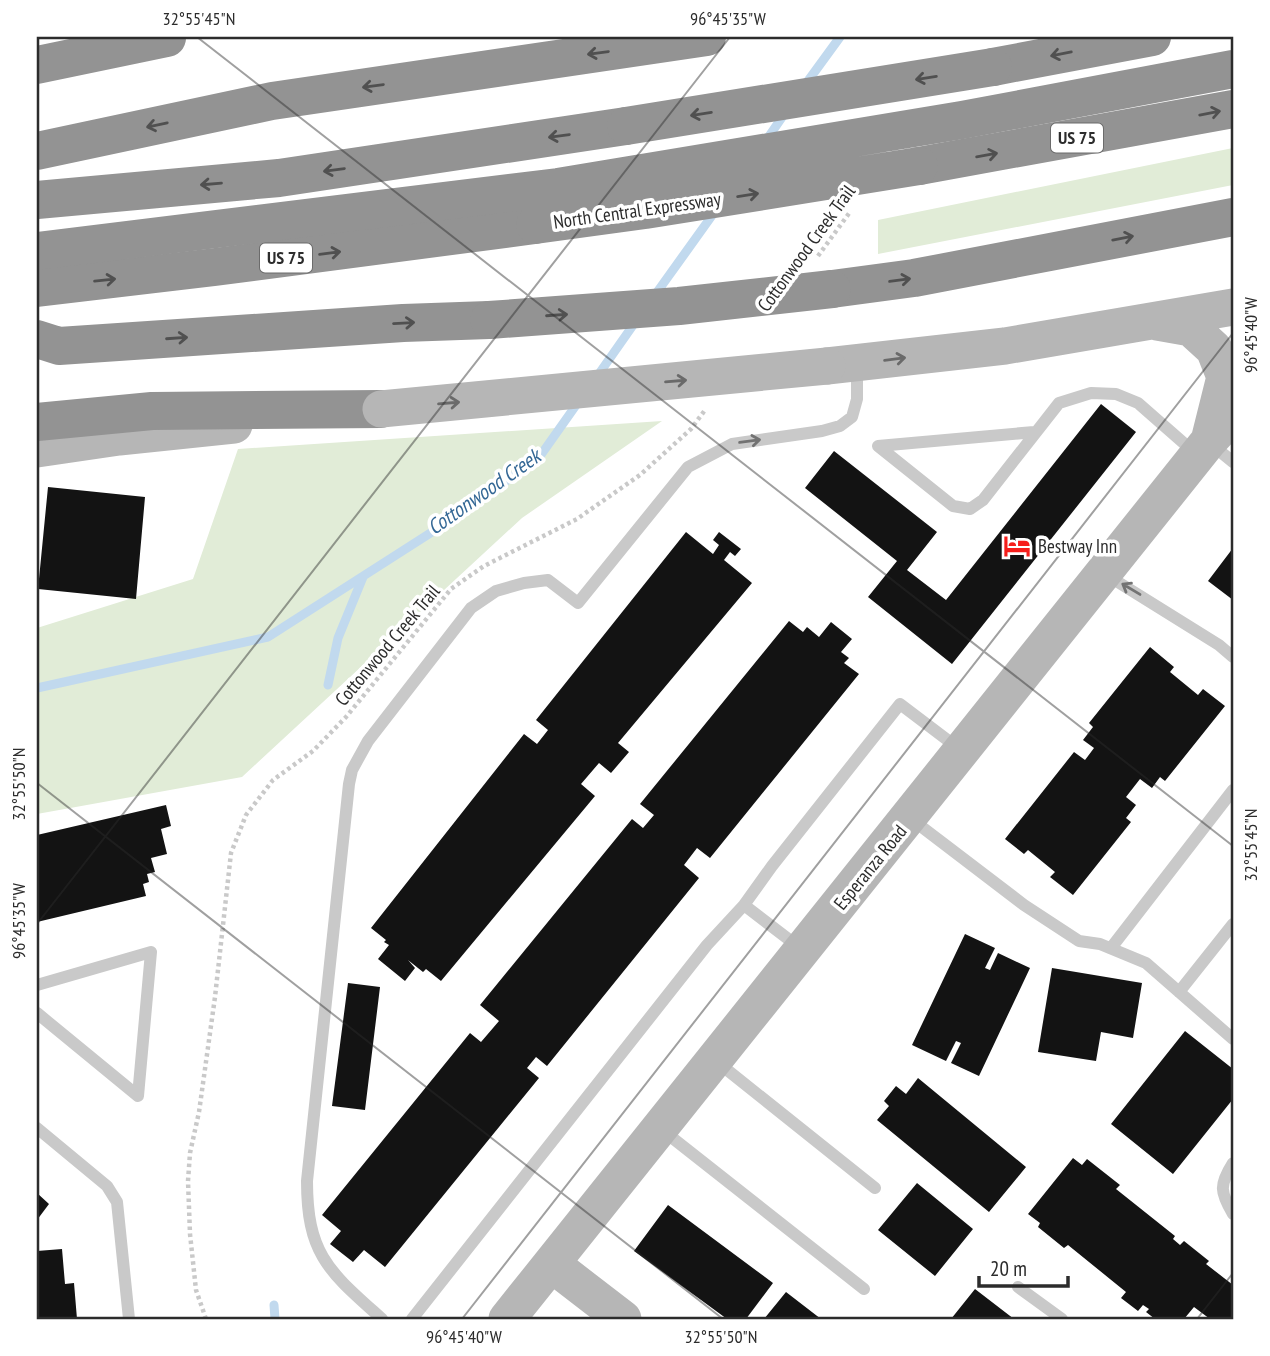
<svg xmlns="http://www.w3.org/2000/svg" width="1270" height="1356" viewBox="0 0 1270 1356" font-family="'PT Sans Narrow',sans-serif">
<rect width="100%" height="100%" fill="#fff"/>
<!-- green -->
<path fill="#e1ecd7" d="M1233 148V185L878 254V220Z
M662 421 522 518 242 777 37 814V628L193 579 238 449Z"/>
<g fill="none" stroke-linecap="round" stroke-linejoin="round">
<!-- stream -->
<path stroke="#c1d9ee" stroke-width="9" d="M805 85 840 37
M765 142 785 113
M655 295 716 210
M596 378 636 321
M328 685 338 638 363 577
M37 688 268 637 432 532 538 459 579 401
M274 1305 275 1319"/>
</g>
<!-- building -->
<path fill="#131313" d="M1101 404 1136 432 952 664 868 597 897 561 805 488 834 451 937 532 907 570 946 600Z
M48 487 145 497 136 599 38 589Z
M686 532 713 554 719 545 713 540 719 532 741 549 735 556 730 552 724 560 752 583 618 743 629 752 611 773 599 763 581 784 595 796 441 981 426 969 423 972 408 960 415 968 405 981 378 959 389 945 384 942 386 940 371 928 524 734 537 744 548 730 536 720Z
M1233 548V600L1208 581Z
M789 621 803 632 807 627 819 637 831 622 852 639 841 652 849 658 844 663 859 674 710 858 697 848 684 865 699 878 547 1066 536 1057 527 1068 539 1078 385 1267 364 1250 353 1262 330 1244 341 1231 322 1215 470 1033 481 1042 499 1021 480 1005 632 819 643 828 654 815 640 804Z
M1150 647 1174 667 1170 672 1198 695 1203 689 1225 706 1165 781 1160 777 1152 788 1140 779 1126 797 1136 805 1126 818 1131 822 1073 895 1050 877 1055 872 1028 850 1024 854 1005 839 1074 752 1085 760 1094 748 1083 740 1093 727 1089 723Z
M166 805 171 826 161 829 167 854 151 858 155 872 147 874 149 882 143 884 146 896 37 922V835Z
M965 934 995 948 985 968 990 970 998 953 1030 968 979 1076 951 1063 961 1043 956 1041 946 1061 912 1045Z
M1052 968 1142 983 1133 1038 1101 1032 1096 1061 1038 1052Z
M348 983 380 987 365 1110 332 1106Z
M1185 1031 1233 1069V1099L1173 1174 1111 1124Z
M918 1078 1026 1167 989 1212 877 1120 889 1106 884 1101 896 1086 906 1094Z
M1073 1158 1082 1165 1087 1159 1120 1185 1116 1189 1175 1236 1173 1239 1180 1245 1184 1241 1209 1261 1206 1264 1233 1285V1319H1210L1194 1307 1184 1319H1155L1146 1312 1149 1309 1143 1305 1138 1311 1121 1298 1126 1292 1068 1245 1064 1248 1038 1227 1040 1223 1028 1214Z
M917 1183 973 1229 935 1276 878 1230Z
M37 1193 49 1204 37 1220Z
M668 1205 773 1283 746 1319H727L634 1251Z
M62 1249 65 1284 74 1283 77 1319H37V1251Z
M975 1289 1014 1319H951Z
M786 1292 821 1319H764Z"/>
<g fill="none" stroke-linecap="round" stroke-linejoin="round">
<!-- path -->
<path stroke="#c9c9c9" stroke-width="4.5" stroke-dasharray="3.5 3.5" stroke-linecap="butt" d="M818 256 850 212
M206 1319 196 1290 190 1234 188 1181 190 1153 199 1112 215 997 231 853 246 815 273 780 313 751 346 717 451 589 484 566 577 519 640 475 691 429 705 410"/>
<!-- lane -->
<path stroke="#c9c9c9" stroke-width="12" d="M1034 432 878 446 953 506 970 509 983 500 1059 403 1091 393 1116 394 1138 403 1195 453
M1211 444 1233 462
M1105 574 1219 645 1233 657
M910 818 1024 905 1079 941 1100 944 1146 963 1233 1039
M800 948 744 905 772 866 900 704 958 748
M1111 948 1233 790
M37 985 151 952 138 1096 37 1013
M1179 992 1233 924
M716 1061 875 1188
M37 1128 107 1186 117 1202 129 1319
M661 1129 864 1289
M1233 1163C1219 1185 1220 1192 1233 1214
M1018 1287 1062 1319
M382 1319C330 1272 307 1256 307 1181L349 784 352 770 368 741 471 608 496 591 524 583 548 580 578 603 688 467 732 444 822 431 840 426 852 417 857 399V365
M412 1319 707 945 744 905"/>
<!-- secondary -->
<path stroke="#b6b6b6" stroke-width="37" d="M1157 322 1191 328 1214 349 1225 377 1209 441
M827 366 1005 346 1233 307
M37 449 119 437 234 425
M553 1265 623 1319
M507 1319 1208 442 1233 415"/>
<!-- highway -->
<path stroke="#939393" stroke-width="38" d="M37 65 167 38
M993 67 1152 37
M37 151 272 101 707 37
M919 166 1233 109
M37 200 279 178 626 126
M37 288 215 267 535 225
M832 289 914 278 1233 217
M37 339 59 346 403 323 489 320
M37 422 152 411 381 409"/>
<!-- secondary-bridge -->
<path stroke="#b6b6b6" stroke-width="37" d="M381 409 827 366"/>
<!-- highway-bridge -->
<path stroke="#939393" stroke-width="38" d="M626 126 993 67
M535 225 645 210 919 166
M37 251 558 187 962 120 1233 69
M489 320 679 306 832 289"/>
</g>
<!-- one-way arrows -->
<defs><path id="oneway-shaft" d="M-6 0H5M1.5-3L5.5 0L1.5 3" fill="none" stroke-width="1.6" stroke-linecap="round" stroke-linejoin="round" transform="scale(1.75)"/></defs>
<g stroke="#505050">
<use href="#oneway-shaft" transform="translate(598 53) rotate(172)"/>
<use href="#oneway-shaft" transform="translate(1061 54) rotate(169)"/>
<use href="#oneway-shaft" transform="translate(926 78) rotate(171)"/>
<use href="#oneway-shaft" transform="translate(373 86) rotate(172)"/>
<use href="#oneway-shaft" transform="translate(1210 113) rotate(-11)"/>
<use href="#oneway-shaft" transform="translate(701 114) rotate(171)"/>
<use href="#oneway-shaft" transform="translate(157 125) rotate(168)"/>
<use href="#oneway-shaft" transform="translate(559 136) rotate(172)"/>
<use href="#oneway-shaft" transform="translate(987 155) rotate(-10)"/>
<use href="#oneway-shaft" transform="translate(334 170) rotate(172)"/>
<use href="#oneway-shaft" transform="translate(211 184) rotate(175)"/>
<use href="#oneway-shaft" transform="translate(748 195) rotate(-9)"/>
<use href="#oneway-shaft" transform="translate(1123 238) rotate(-11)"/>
<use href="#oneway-shaft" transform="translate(330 253) rotate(-7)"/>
<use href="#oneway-shaft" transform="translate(105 280) rotate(-6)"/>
<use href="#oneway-shaft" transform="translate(900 280) rotate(-8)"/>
<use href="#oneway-shaft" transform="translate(557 315) rotate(-4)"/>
<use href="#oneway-shaft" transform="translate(404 323) rotate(-3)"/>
<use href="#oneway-shaft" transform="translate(177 338) rotate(-4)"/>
</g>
<g stroke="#6a6a6a">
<use href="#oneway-shaft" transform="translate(895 359) rotate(-7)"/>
<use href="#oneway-shaft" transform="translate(676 381) rotate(-5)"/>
<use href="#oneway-shaft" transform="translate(449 403) rotate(-5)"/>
</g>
<g stroke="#737373">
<use href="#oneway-shaft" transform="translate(750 441) rotate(-8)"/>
<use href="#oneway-shaft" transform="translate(1131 589) rotate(-149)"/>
</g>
<!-- ticks -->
<path fill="none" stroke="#2c2c2c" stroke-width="2" stroke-opacity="0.45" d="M197 37 1233 846M37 783 723 1319M37 924 730 37M462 1319 1233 333M1197 1319 1233 1273"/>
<!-- icons -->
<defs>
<symbol id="hotel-bare" viewBox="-9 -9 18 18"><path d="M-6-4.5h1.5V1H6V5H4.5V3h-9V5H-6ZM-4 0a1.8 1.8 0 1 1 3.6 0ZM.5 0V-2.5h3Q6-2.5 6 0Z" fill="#f61e1b" stroke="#fff" stroke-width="2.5" paint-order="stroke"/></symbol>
</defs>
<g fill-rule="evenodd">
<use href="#hotel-bare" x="998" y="527" width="38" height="38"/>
</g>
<g text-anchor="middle" stroke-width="7" stroke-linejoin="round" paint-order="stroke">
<!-- shield labels -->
<g fill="#fff" stroke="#6b6b6b" stroke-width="2">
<rect x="1051" y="123.5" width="52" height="29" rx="5"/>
<rect x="260" y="243.5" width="52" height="29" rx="5"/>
</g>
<g font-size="18" font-weight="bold" fill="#2c2c2c">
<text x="1077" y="144">US 75</text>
<text x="286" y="264">US 75</text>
</g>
<!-- street labels -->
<g font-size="19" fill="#2c2c2c" stroke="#fff">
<text transform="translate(637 210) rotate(-8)" y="7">North Central Expressway</text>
<text transform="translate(806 248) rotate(-54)" y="7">Cottonwood Creek Trail</text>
<text transform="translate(387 645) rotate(-50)" y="7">Cottonwood Creek Trail</text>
<text transform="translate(870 867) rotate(-51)" y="7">Esperanza Road</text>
</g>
<!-- poi labels -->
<g font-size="19" fill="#2c2c2c" stroke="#fff" text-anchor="start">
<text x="1038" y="553">Bestway Inn</text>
</g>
<!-- water labels -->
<g font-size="21" font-style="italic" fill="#336795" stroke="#fff">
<text transform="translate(484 492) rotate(-35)" y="7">Cottonwood Creek</text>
</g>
</g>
<!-- border -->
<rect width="1270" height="1356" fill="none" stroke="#ffffff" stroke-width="77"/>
<!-- scale -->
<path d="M979 1276v10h89v-10" fill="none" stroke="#2c2c2c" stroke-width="3.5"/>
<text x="990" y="1276" font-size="21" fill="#2c2c2c" stroke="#ffffff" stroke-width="5" paint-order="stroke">20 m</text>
<rect x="38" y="38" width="1194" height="1280" fill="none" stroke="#2c2c2c" stroke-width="2.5"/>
<g font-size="18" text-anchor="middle" fill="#2c2c2c">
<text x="199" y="25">32°55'45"N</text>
<text x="728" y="25">96°45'35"W</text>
<text transform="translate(1251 335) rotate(-90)" y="6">96°45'40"W</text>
<text transform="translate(19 784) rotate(-90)" y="6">32°55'50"N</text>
<text transform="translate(1251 845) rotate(-90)" y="6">32°55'45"N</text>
<text transform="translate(19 921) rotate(-90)" y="6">96°45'35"W</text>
<text x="464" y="1343">96°45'40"W</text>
<text x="721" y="1343">32°55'50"N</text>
</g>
</svg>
